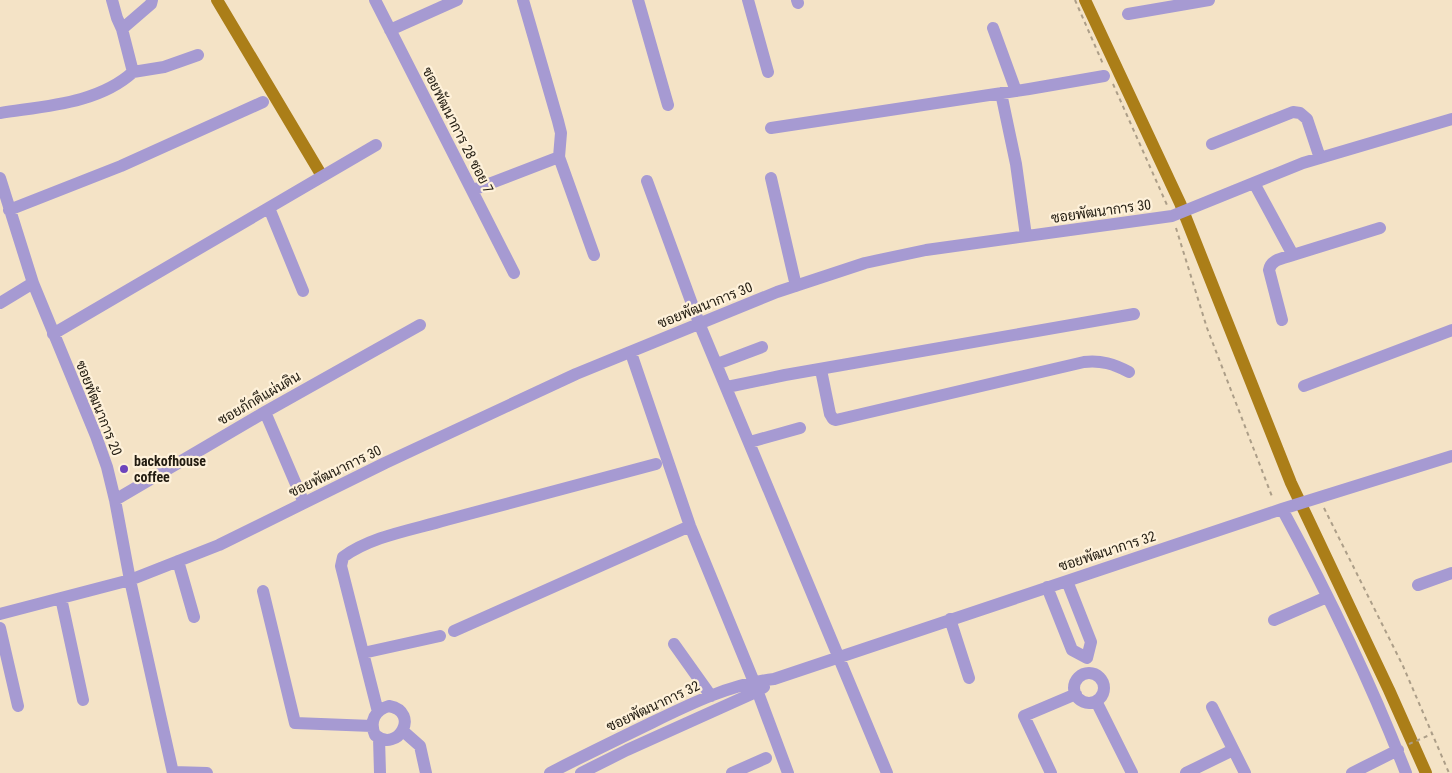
<svg xmlns="http://www.w3.org/2000/svg" width="1452" height="773" viewBox="0 0 1452 773" font-family="'Roboto Condensed',Sarabun,sans-serif">
<rect width="100%" height="100%" fill="#f4e3c6"/>
<g fill="none" stroke-linecap="round" stroke-linejoin="round">
<!-- canal -->
<path stroke="#ab7e18" stroke-width="12" d="M217 0 319 171
M1085 0 1180 203 1291 483 1389 690 1426 773"/>
<!-- path -->
<path stroke="#ac9e88" stroke-width="2" stroke-dasharray="4 4" stroke-linecap="butt" d="M1075 0 1103 64
M1113 84 1167 205
M1176 228 1207 328 1273 499
M1324 508 1403 666 1449 773
M1409 744 1432 734"/>
<!-- minor -->
<path stroke="#a69ad2" stroke-width="12" d="M112 0 117 18 122 29
M375 0 514 273
M523 0 558 121 561 133 559 157 594 255
M638 0 668 105
M748 0 768 72
M797 0 798 3
M1128 14 1209 0
M993 28 1016 91
M390 30 457 0
M133 72 164 67 198 55
M1001 93 1016 164 1026 236
M0 113C44 106 98 104 133 72L122 29 151 4 152 0
M771 128 1029 89 1104 76
M1212 144 1293 112 1300 113 1307 119 1320 158
M0 178 33 283 96 436 107 467 115 500 130 580 173 773
M771 178 796 286
M647 181 699 323 887 773
M1254 183 1293 255C1284 258 1271 259 1269 270L1282 320
M473 190 559 157
M269 208 303 291
M9 210 121 166 263 102
M1293 255 1380 228
M0 303 33 283
M53 334 376 145
M631 353 690 526 754 682 788 773
M717 364 762 347
M821 370 830 414 833 419 836 420 1084 362C1101 360 1114 364 1129 372
M1304 386 1452 330
M727 387 785 375 1134 314
M265 412 304 503
M750 442 800 428
M115 500 265 412 420 325
M1282 509C1328 594 1371 683 1406 773
M178 561 194 617
M1418 585 1452 573
M1047 587 1072 650 1087 658 1091 642 1067 581
M263 591 295 723 372 726
M61 598 83 700
M0 614 130 580 219 545 385 463 576 374 777 292 865 263 926 250 1172 216 1303 163 1452 119
M950 619 969 678
M1274 620 1327 597
M0 628 18 706
M454 631 690 526
M674 644 711 696
M363 653 440 636
M1074 688a15 15 0 1 1 30 0a15 15 0 1 1-30 0Z
M1096 701 1132 773
M389 706C421 712 398 754 375 735 369 721 375 710 389 706Z
M1212 707 1245 773
M378 712 341 566 343 557C372 536 412 530 446 520 516 501 586 483 656 464
M403 731 420 746 426 773
M379 738 380 773
M173 772 207 773
M550 773C583 756 616 740 649 724 688 705 730 684 774 679L1282 509 1452 456
M581 773 627 750 758 691 764 687
M732 773 766 758
M1051 773 1024 716 1076 694
M1186 773 1233 750
M1352 773 1398 750"/>
</g>
<!-- markers -->
<circle fill="#6d44bc" stroke="#fef1da" stroke-width="2" cx="124" cy="469" r="5"/>
<g text-anchor="middle" stroke-width="4.5" stroke-linejoin="round" paint-order="stroke">
<!-- street labels -->
<g font-size="14" fill="#211b10" stroke="#fef1da">
<text transform="translate(458 130) rotate(63)" y="5">ซอยพัฒนาการ 28 ซอย 7</text>
<text transform="translate(1101 211) rotate(-8)" y="5">ซอยพัฒนาการ 30</text>
<text transform="translate(705 305) rotate(-22)" y="5">ซอยพัฒนาการ 30</text>
<text transform="translate(259 398) rotate(-30)" y="5">ซอยภักดีแผ่นดิน</text>
<text transform="translate(99 408) rotate(68)" y="5">ซอยพัฒนาการ 20</text>
<text transform="translate(335 471) rotate(-26)" y="5">ซอยพัฒนาการ 30</text>
<text transform="translate(1107 551) rotate(-18)" y="5">ซอยพัฒนาการ 32</text>
<text transform="translate(653 706) rotate(-25)" y="5">ซอยพัฒนาการ 32</text>
</g>
<!-- poi labels -->
<g font-size="14" font-weight="bold" fill="#211b10" stroke="#fef1da" text-anchor="start">
<text x="134" y="466">backofhouse<tspan x="134" dy="16">coffee</tspan></text>
</g>
</g>
</svg>
